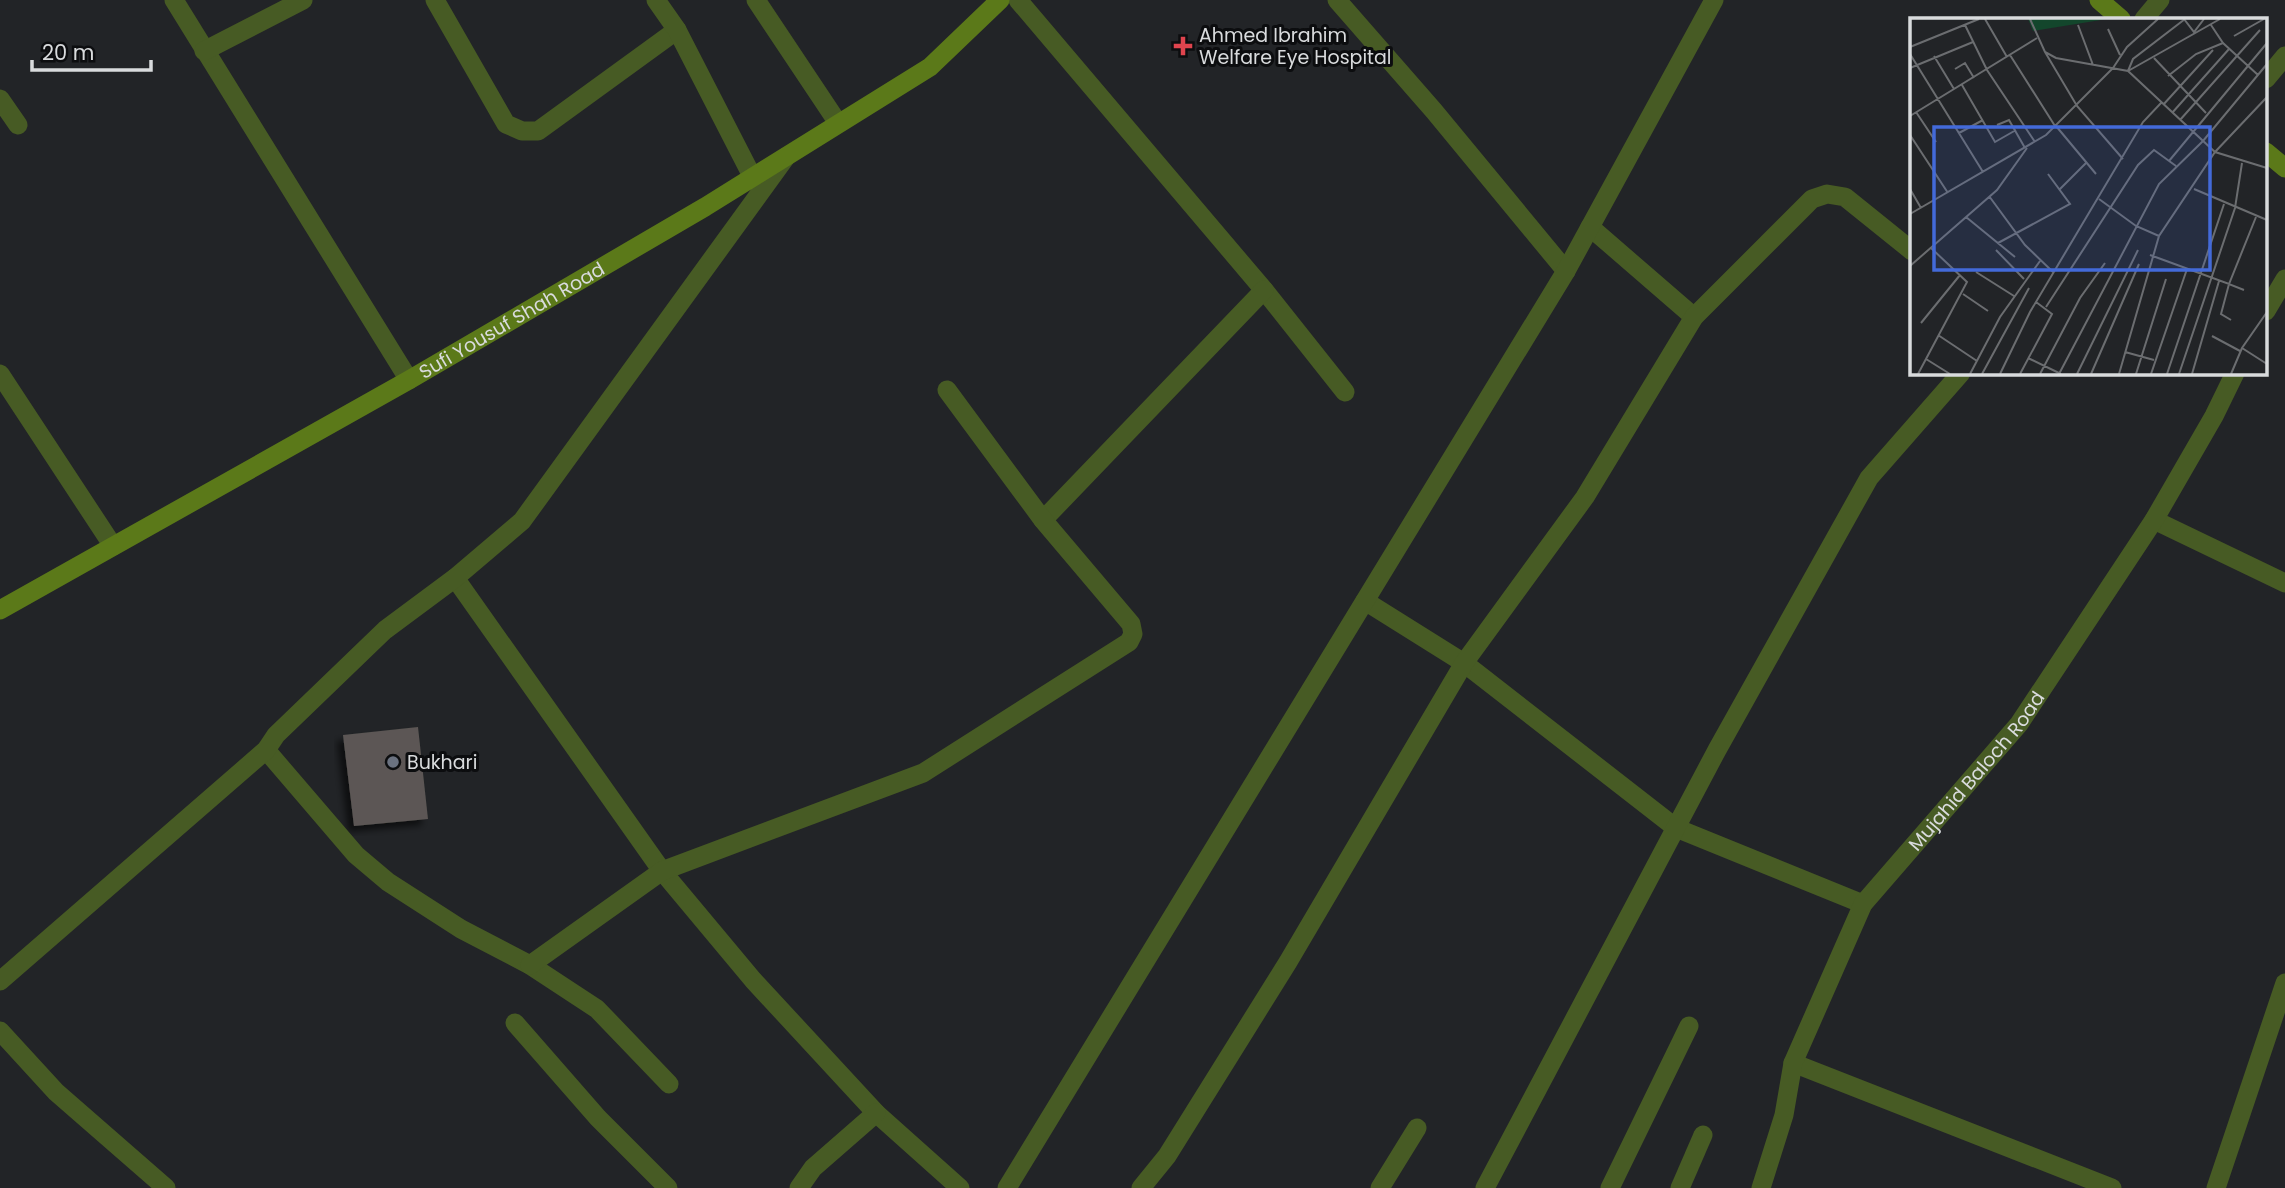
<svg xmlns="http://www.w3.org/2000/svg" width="2285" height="1188" viewBox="0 0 2285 1188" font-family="Poppins,sans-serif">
<defs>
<filter id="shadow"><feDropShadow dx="-6" dy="6" stdDeviation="3.5" flood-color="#0009"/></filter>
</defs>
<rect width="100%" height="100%" fill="#222427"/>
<!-- building -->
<path fill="#5b5754" filter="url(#shadow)" d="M418 727 428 819 354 826 343 735Z"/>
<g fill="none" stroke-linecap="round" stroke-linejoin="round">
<!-- minor -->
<g stroke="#475b24" stroke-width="19">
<path d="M174 0 409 380"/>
<path d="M435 0 506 124 522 131H538L677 30"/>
<path d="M656 0 677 30 753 178"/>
<path d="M756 0 838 123"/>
<path d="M1018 0 1264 290 1345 392"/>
<path d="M1337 0 1434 111 1566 271"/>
<path d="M2144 19 2160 0"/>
<path d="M204 51 303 0"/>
<path d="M2266 79 2285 56"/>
<path d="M0 99 18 125"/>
<path d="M1590 227 1694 317"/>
<path d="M2266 311 2285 279"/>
<path d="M0 374 113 546"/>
<path d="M1043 520 1264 290"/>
<path d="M2154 520 2285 583"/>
<path d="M455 578 662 871 753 980 876 1113 960 1188"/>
<path d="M1365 601 1464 663 1676 828 1863 904"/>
<path d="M266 750 356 855 388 882 461 929 530 965 597 1009 669 1084"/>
<path d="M530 965 662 871 923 773 1129 642 1133 634 1131 624 1043 520 947 390"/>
<path d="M0 981 266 750 276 735 385 630 455 578 522 521 786 157"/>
<path d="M515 1023 598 1118 668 1188"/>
<path d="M0 1031 56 1092 166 1188"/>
<path d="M1793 1063 2112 1188"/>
<path d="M799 1188 813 1168 876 1113"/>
<path d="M1007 1188 1566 271 1714 0"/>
<path d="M1141 1188 1167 1156 1288 962 1464 663 1585 497 1694 317 1812 199 1827 194 1845 197 1912 251"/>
<path d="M1380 1188 1417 1128"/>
<path d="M1485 1188 1717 750 1869 478 1961 373"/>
<path d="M1610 1188 1689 1026"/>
<path d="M1680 1188 1703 1135"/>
<path id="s1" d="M1761 1188 1784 1115 1793 1063 1863 904 2019 724 2154 520 2214 416 2235 373"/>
<path d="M2216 1188 2285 983"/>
</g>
<!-- secondary -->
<g stroke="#5b7919" stroke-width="19">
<path d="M2099 0 2121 19"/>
<path d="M2266 152 2285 168"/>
<path id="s2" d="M0 610 409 380 705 207 930 67 1000 0"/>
</g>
</g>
<!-- markers -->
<path fill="#e0444e" stroke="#0c0d0f" stroke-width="2.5" d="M1179.5 35.5h7v7h7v7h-7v7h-7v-7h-7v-7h7z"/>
<circle fill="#6b7280" stroke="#0c0d0f" stroke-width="2.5" cx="393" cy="762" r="7"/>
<g text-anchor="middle" stroke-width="6" stroke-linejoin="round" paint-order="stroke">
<!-- poi labels -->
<g font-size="19" fill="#d9dbdd" stroke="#0c0d0f" text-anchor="start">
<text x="1199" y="42">Ahmed Ibrahim<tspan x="1199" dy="22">Welfare Eye Hospital</tspan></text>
<text x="407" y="769">Bukhari</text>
</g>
<!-- street labels -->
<g font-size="19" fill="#d9dbdd" stroke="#0c0d0f">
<text dy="7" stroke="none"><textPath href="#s2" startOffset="588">Sufi Yousuf Shah Road</textPath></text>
<text dy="7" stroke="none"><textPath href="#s1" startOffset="478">Mujahid Baloch Road</textPath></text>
</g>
</g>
<!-- overview -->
<g transform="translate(1910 18)">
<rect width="357" height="357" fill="#222427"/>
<path d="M118 1H197L123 13Z" fill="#13462c"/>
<path fill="none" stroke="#6b6d70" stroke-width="2" d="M75 1 97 39M120 1 135 34 146 40 218 53 305 134 357 150M274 1 284 14 294 1M55 7 77 52 125 124M168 7 183 47M301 7 313 25 348 57M198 11 210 37M324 18 354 1M0 29 69 1M135 34 167 88 213 141M0 36 73 154M100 37 145 108M24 38 44 71M244 40 296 95M0 50 63 24M203 50 217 29 248 1M45 51 55 45 64 60M218 53 310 1M218 53 223 41 275 1M258 58 286 36 313 25M52 67 85 124 106 112M253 87 303 32M6 94 26 124M262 95 319 31M0 98 127 20M270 102 350 12M87 107 99 102 115 130M146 108 186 156M49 115 73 102M0 117 38 175M259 143 357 25M0 171 11 190M150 171 177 144M284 171 357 202M79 178 115 227 144 255M189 181 226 208 249 218M0 196 136 117 203 50M56 199 105 239M88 225 160 186 138 156M86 232 114 261M240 237 319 266 346 199M0 248 87 172 117 130M66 254 104 278M53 276 78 293M136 289 228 147 244 132 266 148M321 302 311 296 319 266 334 272M11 305 50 257M28 317 67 343M302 318 330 333M332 330 357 346M215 334 244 342M118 340 151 356M16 341 40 356M8 356 57 264 21 230M60 356 90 299 130 243M72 356 119 270M90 356 120 294 233 104 251 85M110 356 142 296 126 284M130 356 170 280 195 245M149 356 249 166 293 123 357 46M167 356 228 232M181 356 229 246M209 356 249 218 305 134 357 79M226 356 256 261M241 356 277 251M257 356 314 186M269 356 325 190 332 145M282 356 309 263M321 356 332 330 357 294"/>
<path fill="#436ad9" fill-opacity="0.15" stroke="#436ad9" stroke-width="3.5" d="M24 109H300V252H24Z"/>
<rect width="357" height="357" fill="none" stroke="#d9dbdd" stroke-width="3.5"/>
</g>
<!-- scale -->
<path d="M32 60v10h119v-10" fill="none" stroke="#d9dbdd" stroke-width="3.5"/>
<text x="42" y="60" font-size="21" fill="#d9dbdd" stroke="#0c0d0f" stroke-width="5" paint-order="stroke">20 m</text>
</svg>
